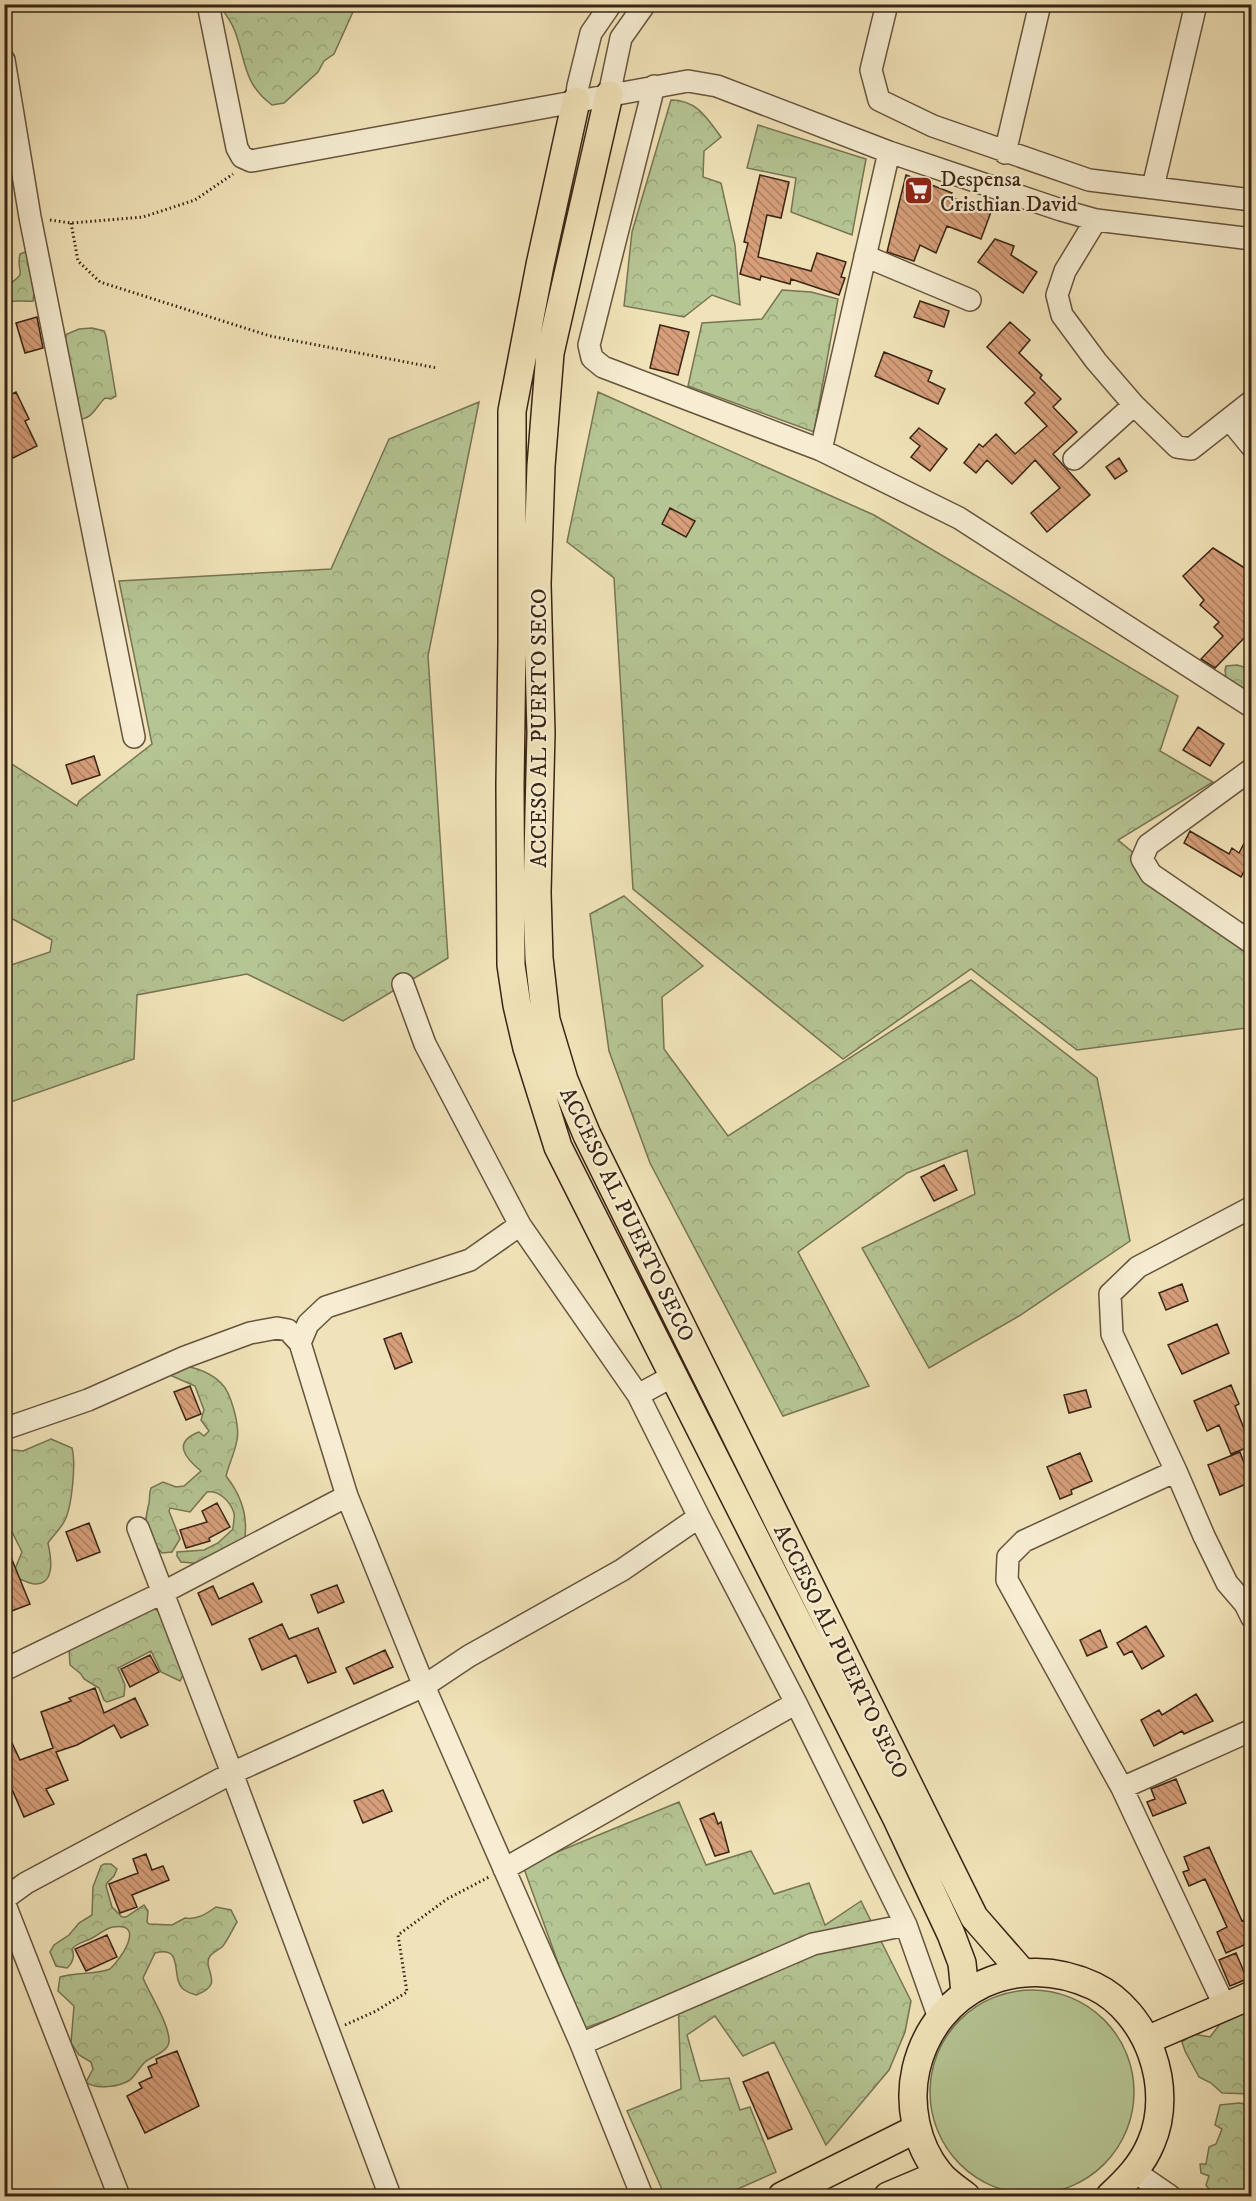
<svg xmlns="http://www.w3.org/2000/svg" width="1256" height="2201" viewBox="0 0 1256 2201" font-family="'IM FELL DW Pica',serif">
<defs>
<pattern id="forest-crowns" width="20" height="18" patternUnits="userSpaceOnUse" patternTransform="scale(1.5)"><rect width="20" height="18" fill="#b5c593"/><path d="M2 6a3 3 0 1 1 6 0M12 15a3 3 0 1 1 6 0" fill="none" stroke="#9ca97e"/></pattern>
<pattern id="building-back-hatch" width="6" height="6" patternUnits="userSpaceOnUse" patternTransform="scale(1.5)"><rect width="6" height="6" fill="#d69f7a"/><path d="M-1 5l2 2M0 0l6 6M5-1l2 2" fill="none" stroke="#af8163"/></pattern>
</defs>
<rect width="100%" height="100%" fill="#f1e3b9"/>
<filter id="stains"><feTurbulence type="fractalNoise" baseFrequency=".00333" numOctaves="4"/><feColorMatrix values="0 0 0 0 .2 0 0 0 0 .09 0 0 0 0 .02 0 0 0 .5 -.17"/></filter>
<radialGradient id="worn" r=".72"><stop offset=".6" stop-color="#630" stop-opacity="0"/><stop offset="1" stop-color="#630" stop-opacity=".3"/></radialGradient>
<!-- grass -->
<path fill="#b5c593" stroke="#777454" stroke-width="1.5" d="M930 2092a102 102 0 1 1 204 0a102 102 0 1 1-204 0Z"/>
<!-- forest -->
<path fill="url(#forest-crowns)" stroke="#777454" stroke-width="1.5" d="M219 5H356L334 54 324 61 318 72 284 103 272 105C242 83 246 58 234 29 231 21 224 12 219 5Z
M671 100C697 100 707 118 721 137L704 151 703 177 721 183 735 245 740 305 712 295 684 317 624 306 632 232Z
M758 125 866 159 852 235 791 212 796 178 747 168Z
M25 252 31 253 37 271 33 301C24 302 13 299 5 303V287C31 270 15 276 20 254Z
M782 290 811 292 838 299 814 432 688 386 702 323 762 319Z
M92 328 104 331 106 336 116 396 111 399 105 398C96 406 92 421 77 419L65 339 67 334 79 329Z
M598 392 874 515 1178 696 1160 751 1213 782 1118 840 1209 915 1251 948V1033L1246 1028 1077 1050 971 969 843 1059 633 889 614 578 567 542Z
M479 402 428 656 448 958 343 1021 247 974 137 995 134 1059 5 1104V967L50 952 52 940 5 915 4 759 77 806 79 801 152 744 119 581 331 569 389 439Z
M1237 665 1251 669V697L1226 678 1225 670 1226 666Z
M624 896 703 966 662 997 664 1049 728 1136 971 980 1097 1078 1130 1241 1019 1316 929 1368 862 1248 975 1194 967 1150 907 1173 798 1252 869 1386 783 1416 650 1163 609 1051 590 914Z
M179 1365C194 1367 209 1371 221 1383 231 1392 240 1426 237 1440 235 1452 229 1464 226 1476 241 1495 249 1518 244 1543L205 1564 181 1562 177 1556V1552L204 1550 218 1543 233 1529C233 1524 235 1518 234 1513 230 1501 219 1490 207 1492L190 1512 170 1508 169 1511 180 1539 172 1552 162 1553C143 1533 143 1529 149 1503 150 1498 149 1493 151 1488L163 1482 176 1487 184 1486 201 1471C185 1458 172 1442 199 1432L204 1436 209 1431 201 1420 204 1410 195 1386 172 1376 171 1371Z
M51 1439 72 1448C76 1463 72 1506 65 1520 61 1529 53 1535 48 1543 51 1557 56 1584 35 1584 29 1584 22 1579 16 1578L15 1569 22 1552 11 1530 5 1528 4 1449 23 1451Z
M154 1608 162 1615 183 1675 180 1681 161 1672 151 1651 118 1668 125 1685 124 1696 107 1702 104 1700 99 1688 84 1679 81 1674 70 1665 69 1649Z
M679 1802 706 1865 751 1851 774 1894 809 1883 825 1925 861 1901 911 2001 905 2032 889 2070 826 2145 774 2042 743 2056 715 2016 687 2035 700 2081 729 2078 740 2110 750 2107 776 2172 722 2196H665L627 2111 681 2089 678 1995 582 2029 523 1866Z
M104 1864H111L117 1869 114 1876 107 1883 106 1886 112 1907 122 1917H126L144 1905 148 1911 147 1922 149 1924 172 1925 185 1918C197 1920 206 1914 216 1907L231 1910 237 1922C232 1930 228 1940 222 1947 218 1950 213 1952 210 1956 201 1969 227 1984 196 1995 192 1994 187 1992 183 1989 170 1977 185 1945 155 1953L143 1978C150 1995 170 2025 169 2042 168 2052 152 2056 145 2062 139 2068 136 2075 130 2080 119 2087 96 2090 86 2082L93 2069 91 2062 79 2055 71 2043 74 2006 58 1991 60 1977C75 1972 94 1975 110 1969 120 1960 147 1922 113 1927 103 1929 97 1937 88 1940 81 1943 77 1943 72 1949 75 1955 73 1963 67 1968L56 1966 50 1952 54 1945 69 1935 79 1923 92 1915 93 1887 101 1866Z
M1251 2010V2094L1222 2093 1211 2083 1199 2077 1185 2051 1182 2042 1193 2034 1210 2037 1220 2024Z
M1239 2103 1251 2105V2196H1214L1206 2185 1209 2176 1201 2173 1200 2164H1206L1209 2147 1216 2144 1222 2129 1215 2125 1220 2105Z"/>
<!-- building -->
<path fill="url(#building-back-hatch)" stroke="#392415" stroke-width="1.5" d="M760 175 789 182 781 218 767 215 758 257 811 271 817 253 846 262 841 277 845 278 839 295 791 279 790 284 761 276 760 280 740 274 748 243 744 242Z
M906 175 952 193 950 197 991 212 981 239 947 226 936 253 920 245 914 261 887 252Z
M995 239 1014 246 1011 255 1037 272 1023 293 978 262Z
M920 301 949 311 944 327 914 317Z
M37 317 43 348 25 353 16 323Z
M1010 322 1030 340 1019 353 1042 375 1040 378 1061 399 1053 407 1077 432 1053 454 1090 495 1047 532 1031 513 1060 488 1035 460 1012 484 987 460 976 473 964 463 979 444 983 447 996 434 1015 454 1047 426 1025 403 1035 393 987 347Z
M660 325 689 332 678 375 650 368Z
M884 352 932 371 928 381 945 389 938 404 875 376Z
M16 392 29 419 25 421 37 446 13 458 4 441V398Z
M919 428 947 449 930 471 911 457 920 446 910 438Z
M1119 458 1127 471 1115 479 1106 467Z
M670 508 695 521 686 537 662 524Z
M1213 548 1251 572V631L1215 668 1201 659 1223 636 1214 627 1219 622 1200 605 1204 600 1183 576Z
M1198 727 1224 744 1210 766 1183 750Z
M94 756 100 775 72 784 66 765Z
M1251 830V859L1241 877 1184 843 1190 831 1229 854 1232 848 1239 853Z
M944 1165 957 1190 934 1201 921 1177Z
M1182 1284 1188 1301 1166 1310 1159 1293Z
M1217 1324 1229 1353 1182 1374 1168 1345Z
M401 1333 412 1362 395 1369 384 1339Z
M1231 1385 1239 1404 1235 1406 1251 1446 1231 1454 1219 1425 1207 1431 1194 1401Z
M190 1386 201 1414 186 1420 174 1392Z
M1086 1390 1091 1407 1069 1413 1064 1395Z
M1240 1452 1251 1482 1220 1495 1208 1465Z
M1080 1453 1092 1481 1071 1490 1072 1494 1060 1499 1047 1467Z
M217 1503 230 1527 209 1538 210 1541 186 1548 180 1530 207 1522 202 1511Z
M89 1523 100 1552 77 1561 66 1532Z
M4 1540 30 1604 9 1612 4 1600Z
M253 1583 262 1602 212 1625 198 1593 213 1586 219 1599Z
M337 1585 344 1602 318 1613 311 1595Z
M282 1624 289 1639 318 1628 336 1672 308 1683 296 1655 262 1670 249 1639Z
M1146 1626 1164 1656 1142 1669 1132 1651 1124 1655 1117 1643Z
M1100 1630 1107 1647 1087 1656 1080 1640Z
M385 1650 393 1667 354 1684 346 1668Z
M150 1655 159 1672 130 1687 121 1669Z
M95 1688 104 1713 135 1698 148 1725 121 1738 114 1725 77 1745 56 1752 68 1780 46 1789 54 1804 24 1817 4 1771V1726L20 1760 53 1748 41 1712 71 1701 69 1698Z
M1196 1694 1213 1721 1184 1734 1182 1731 1154 1746 1141 1720 1159 1710 1162 1715Z
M1176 1779 1186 1803 1153 1816 1147 1802 1155 1799 1151 1789Z
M383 1790 392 1811 363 1823 354 1801Z
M714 1813 718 1824 721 1822 729 1852 715 1856 700 1819Z
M1209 1847 1242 1921 1244 1920 1251 1936V1942L1226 1953 1217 1932 1227 1927 1205 1879 1189 1886 1183 1872 1189 1870 1184 1857Z
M146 1854 152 1870 163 1866 169 1880 132 1895 137 1907 120 1913 109 1884 138 1873 133 1859Z
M107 1935 117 1957 86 1971 75 1949Z
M1236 1953 1247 1979 1230 1986 1219 1960Z
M177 2051 199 2106 145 2133 127 2096 142 2088 139 2083 152 2077 148 2067 157 2063 156 2059Z
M768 2072 792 2129 768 2139 743 2082Z"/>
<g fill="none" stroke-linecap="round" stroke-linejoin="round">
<defs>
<path id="minor" d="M208 4 237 148 242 157 251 161 688 81 717 86 889 152 1061 210 1096 220 1252 239
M887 4 871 70 879 100 933 126 1089 180 1252 200
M4 60 30 217 134 737
M654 86 589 345 592 358 603 367 821 450 959 518 1252 707
M609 95 621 38 645 4
M576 101 578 86 591 33 611 4
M1005 153 1040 4
M1153 187 1196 4
M1096 220 1065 271 1057 295 1062 315 1096 361 1134 405 1177 447 1191 449 1252 401
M865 256 970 300
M1229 419 1252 447
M821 450 889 152
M1074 459 1134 405
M1252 769 1148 845 1142 859 1151 874 1252 943
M403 984 425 1044 520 1225 638 1395 699 1517 796 1703 906 1925 939 2018
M1252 1207 1138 1267 1110 1294 1112 1334 1176 1471 1204 1536 1227 1583 1245 1604 1252 1618
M520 1225 470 1260 326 1307 308 1324 300 1343 347 1496 424 1686 581 2044 642 2196
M638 1395 673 1376
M4 1429 88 1400 185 1357 250 1333 277 1328 288 1330 300 1343
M1176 1471 1024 1541 1008 1557 1007 1580 1122 1788 1225 2007
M138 1528 232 1773 390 2196
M4 1670 162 1593 347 1496
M1122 1788 1252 1730
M504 1869 796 1703
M4 1899 26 1883 232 1773 424 1686 469 1656 622 1570 699 1517
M4 1902 119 2196
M581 2044 813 1944 906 1925
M1135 2172 1170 2196"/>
<path id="major" d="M609 95 550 353 541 466 537 584 541 733 537 893 539 958 546 1020 564 1080 587 1135 974 1917 1022 1972
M576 101 540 265 512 411V644L510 785 511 965 517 1005 527 1048 558 1147 897 1819 951 1934 962 1963 965 1993
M1147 2040 1252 1995
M782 2196 916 2129
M888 2196 940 2174
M966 2196C957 2189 946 2182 939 2173 916 2145 908 2104 916 2069 935 1988 1018 1950 1094 1986 1148 2012 1175 2088 1151 2143 1142 2165 1127 2180 1110 2196"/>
</defs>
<!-- minor casing -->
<use href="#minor" stroke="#67543e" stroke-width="24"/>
<!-- major casing -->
<use href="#major" stroke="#392415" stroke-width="30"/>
<!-- path -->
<path stroke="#392415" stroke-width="3" stroke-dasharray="1.5 3" stroke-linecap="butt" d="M50 220 71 223 143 217 195 200 233 174
M71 223 78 261 100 282 270 336 437 368
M345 2025 376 2011 407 1992 398 1935 447 1899 489 1877"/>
<!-- minor -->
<use href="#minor" stroke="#f6edd2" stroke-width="21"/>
<!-- major -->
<use href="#major" stroke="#f1e3b9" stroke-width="27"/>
</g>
<!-- icons -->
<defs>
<symbol id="supermarket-square" viewBox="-11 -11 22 22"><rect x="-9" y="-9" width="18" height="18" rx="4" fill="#8f2418" stroke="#f6edd2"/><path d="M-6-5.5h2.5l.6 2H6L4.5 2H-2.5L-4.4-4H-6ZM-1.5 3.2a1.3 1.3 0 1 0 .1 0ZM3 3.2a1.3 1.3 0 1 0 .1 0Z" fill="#fff"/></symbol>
</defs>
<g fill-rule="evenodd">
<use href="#supermarket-square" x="902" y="174" width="33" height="33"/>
</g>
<g text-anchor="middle" stroke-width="4.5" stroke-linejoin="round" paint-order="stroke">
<!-- poi labels -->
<g font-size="22" fill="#392415" stroke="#f6edd2" text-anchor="start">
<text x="940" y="186">Despensa<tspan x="940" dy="25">Cristhian David</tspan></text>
</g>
<!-- street labels -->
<g font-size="22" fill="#392415" stroke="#f6edd2">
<text transform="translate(538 728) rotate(-90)" y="8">ACCESO AL PUERTO SECO</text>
<text transform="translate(628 1214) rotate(64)" y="8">ACCESO AL PUERTO SECO</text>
<text transform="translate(842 1651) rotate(64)" y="8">ACCESO AL PUERTO SECO</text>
</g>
</g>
<!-- margin -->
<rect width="1256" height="2201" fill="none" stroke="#f1e3b9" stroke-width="24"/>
<rect x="6" y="6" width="1244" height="2189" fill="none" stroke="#392415" stroke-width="3"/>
<rect x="12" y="12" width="1232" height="2177" fill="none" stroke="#392415" stroke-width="1.5"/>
<rect width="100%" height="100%" filter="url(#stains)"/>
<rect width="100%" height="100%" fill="url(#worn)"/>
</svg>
